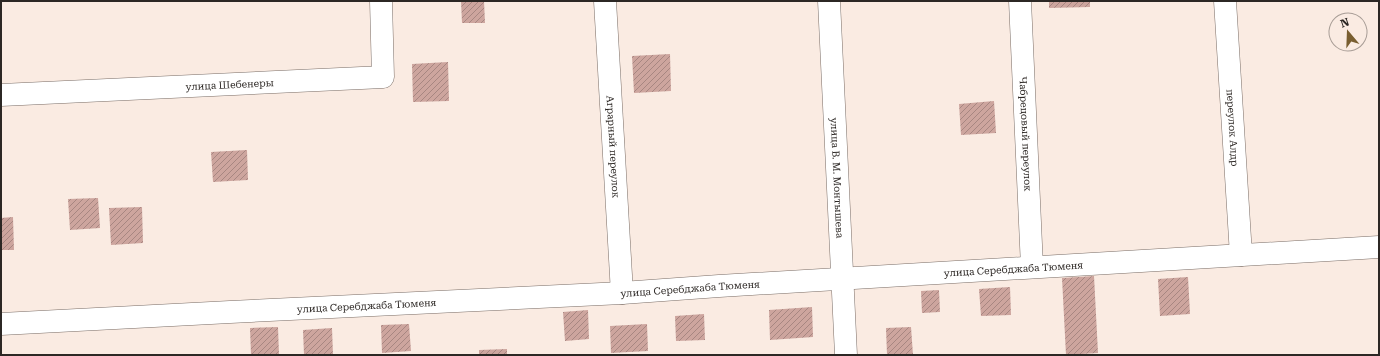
<svg xmlns="http://www.w3.org/2000/svg" width="1380" height="356" viewBox="0 0 1380 356" font-family="'Roboto Serif',serif">
<defs>
<pattern id="building-hatch" width="6" height="6" patternUnits="userSpaceOnUse"><rect width="6" height="6" fill="#cda59e"/><path d="M-1 1l2-2M0 6l6-6M5 7l2-2" fill="none" stroke="#a78681"/></pattern>
</defs>
<rect width="100%" height="100%" fill="#faebe2"/>
<!-- building -->
<path fill="url(#building-hatch)" d="M461 1H484L485 23H462Z
M1049 1H1090V7L1049 8Z
M670 54 671 91 634 93 632 56Z
M448 62 449 101 413 102 412 64Z
M994 101 996 133 961 135 959 104Z
M247 150 248 180 213 182 211 152Z
M98 198 100 228 70 230 68 199Z
M142 207 143 243 111 245 109 208Z
M13 217 14 250H1V218Z
M1094 276 1098 353 1066 355 1062 278Z
M1188 277 1190 314 1160 316 1158 279Z
M1010 287 1011 315 981 316 979 289Z
M939 290 940 312 922 313 921 291Z
M812 307 813 337 770 340 769 310Z
M588 310 589 339 565 341 563 312Z
M704 314 705 340 676 341 675 316Z
M409 324 411 351 382 353 381 325Z
M647 324 648 351 611 353 610 326Z
M278 327 279 355H251L250 328Z
M911 327 913 355H887L886 328Z
M332 328 333 355H304L303 330Z
M507 349V355H479V350Z"/>
<g fill="none" stroke-linecap="round" stroke-linejoin="round">
<defs>
<g id="minor">
<path id="s1" d="M605 1 622 293"/>
<path id="s2" d="M829 1 846 355"/>
<path id="s3" d="M1020 1 1032 267"/>
<path id="s4" d="M1225 1 1241 255"/>
<path id="s5" d="M1 95 383 77 381 1"/>
<path id="s6" d="M1 324 230 312 622 293 719 286 1379 247"/>
</g>
</defs>
<!-- minor casing -->
<use href="#minor" stroke="#7a6d66" stroke-width="23"/>
<!-- minor -->
<use href="#minor" stroke="#fff" stroke-width="22"/>
</g>
<g text-anchor="middle" stroke-width="3" stroke-linejoin="round" paint-order="stroke">
<!-- street labels -->
<g font-size="10" fill="#2c2724" stroke="#faebe2">
<text dy="4" stroke="none"><textPath href="#s5" startOffset="229">улица Шебенеры</textPath></text>
<text dy="4" stroke="none"><textPath href="#s4" startOffset="127">переулок Алдр</textPath></text>
<text dy="4" stroke="none"><textPath href="#s3" startOffset="133">Чабрецовый переулок</textPath></text>
<text dy="4" stroke="none"><textPath href="#s1" startOffset="146">Аграрный переулок</textPath></text>
<text dy="4" stroke="none"><textPath href="#s2" startOffset="177">улица В. М. Монтышева</textPath></text>
<text dy="4" stroke="none"><textPath href="#s6" startOffset="1014">улица Серебджаба Тюменя</textPath></text>
<text dy="4" stroke="none"><textPath href="#s6" startOffset="690">улица Серебджаба Тюменя</textPath></text>
<text dy="4" stroke="none"><textPath href="#s6" startOffset="366">улица Серебджаба Тюменя</textPath></text>
</g>
</g>
<!-- border -->
<rect width="1380" height="356" fill="none" stroke="#2c2724" stroke-width="4"/>
<!-- north arrow -->
<g transform="translate(1348 32) rotate(341)"><circle r="19" fill="#faebe2" stroke="#a89d96"/>
<path d="M0-3L7 15L0 10L-7 15Z" fill="#795e30"/>
<text y="-6" font-size="11" font-weight="bold" text-anchor="middle" fill="#2c2724">N</text>
</g>
</svg>
